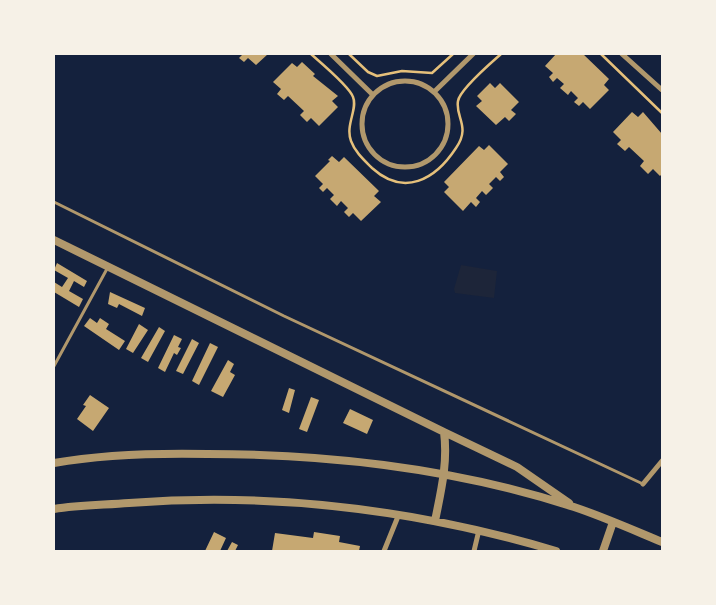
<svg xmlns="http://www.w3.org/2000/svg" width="716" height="605" viewBox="0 0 716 605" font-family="'Sofia Sans Condensed',sans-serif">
<rect width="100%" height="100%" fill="#14213d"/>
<!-- green -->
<path fill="#1d2539" d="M461 265 497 271 494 298 455 293 454 289Z"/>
<!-- building -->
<path fill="#c6a872" d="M243 54H268L256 65 248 58 244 62 239 58Z
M556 54H583L609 79 604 85 609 90 590 109 583 102 579 106 574 102 578 98 571 91 568 95 560 88 564 84 557 78 553 82 549 77 553 73 545 66Z
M302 62 315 74 313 76 338 96 332 101 338 107 319 126 311 118 307 122 300 115 304 111 288 96 284 100 277 94 281 89 273 82 292 63 297 67Z
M490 83 495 88 500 83 519 102 511 110 516 114 509 121 505 117 496 125 476 106 482 101 477 96Z
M632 112 638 117 643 112 662 134V174L660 176 653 169 648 174 640 166 644 161 629 147 625 151 617 144 621 140 613 132Z
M489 145 508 164 500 172 504 177 500 181 496 177 489 184 493 188 486 195 482 191 476 198 480 202 476 207 471 202 463 211 444 192 449 187 444 182 479 146 484 150Z
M332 156 339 162 344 157 379 191 374 196 381 202 361 221 353 213 349 217 344 212 348 208 341 201 337 206 330 199 334 195 327 188 323 192 319 188 323 184 315 176 330 161 328 160Z
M57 263 87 281 84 287 74 281 69 291 83 299 79 307 54 292V282L62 287 68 278 54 270Z
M110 292 145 308 142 316 119 304 117 308 108 304Z
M90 318 97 323 100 318 109 324 106 329 125 341 119 350 84 326Z
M139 324 148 330 133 353 126 349Z
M159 327 165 331 148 362 141 358Z
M174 335 182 339 178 347 181 348 177 355 174 353 165 372 158 368Z
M192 339 199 343 183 374 176 371Z
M210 343 218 347 199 385 192 381Z
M228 360 234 364 230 372 235 375 223 397 211 391Z
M289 388 295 390 289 413 282 410Z
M90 395 109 408 93 431 77 419 86 406 83 405Z
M311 397 319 400 307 432 299 429Z
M350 409 373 420 367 434 343 423Z
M214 532 226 538 220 551H205Z
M314 532 340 536 339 542 360 546 359 551H272L275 533 313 538Z
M232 542 238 545 235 551H227Z"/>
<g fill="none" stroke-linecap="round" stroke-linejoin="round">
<!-- path -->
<path stroke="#e5c07b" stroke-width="2.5" d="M311 54C320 62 350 87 353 97 358 109 345 125 351 141 355 152 364 160 372 168 404 197 435 180 456 148 471 127 455 117 458 101 460 89 491 63 501 54
M349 54 368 72 377 76 402 71 432 73 453 54
M601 54 662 113"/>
<!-- service -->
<path stroke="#b1986c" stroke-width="3" d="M54 202 284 316 643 484
M54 366 108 267"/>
<!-- minor -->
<path stroke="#b1986c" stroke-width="5" d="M331 54 373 95
M622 54 662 90
M362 124a43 43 0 1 1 86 0a43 43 0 1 1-86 0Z
M434 92 473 54
M643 484 662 461
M384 551 399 514
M474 551 479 530"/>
<!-- tertiary -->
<path stroke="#b1986c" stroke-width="8" d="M54 240 444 432C448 463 441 491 435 521
M444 432 517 467 569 503
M54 463C105 454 157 453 208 454 331 454 457 469 574 507 604 517 633 530 662 542
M54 509C78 505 104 505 129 503 273 492 418 510 556 551
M603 551 613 522"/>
</g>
<!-- border -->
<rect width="716" height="605" fill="none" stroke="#f6f1e7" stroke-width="110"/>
</svg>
